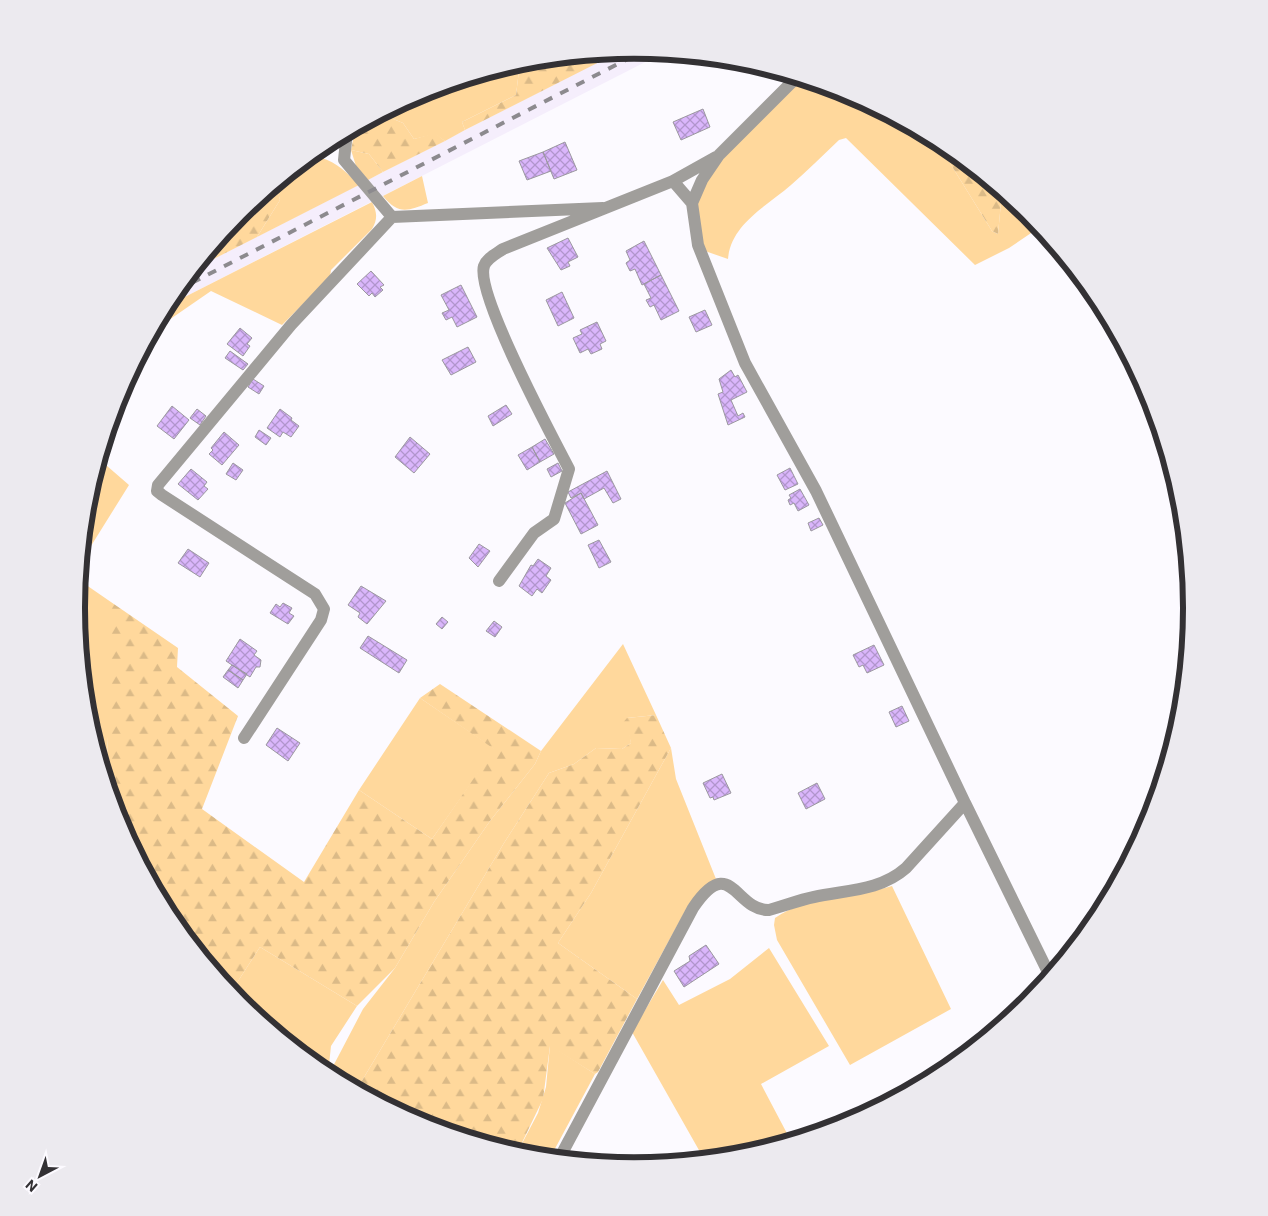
<svg xmlns="http://www.w3.org/2000/svg" width="1268" height="1216" viewBox="0 0 1268 1216" font-family="Roboto,sans-serif">
<defs>
<pattern id="forest-firs" width="22" height="20" patternUnits="userSpaceOnUse" patternTransform="scale(1.25)"><rect width="22" height="20" fill="#ffd89c"/><path d="M5 1l3.5 6h-7zM16 11l3.5 6h-7z" fill="#dbba87"/></pattern>
<pattern id="building-cross-hatch" width="8" height="8" patternUnits="userSpaceOnUse" patternTransform="scale(1.25)"><rect width="8" height="8" fill="#dab6fb"/><path d="M0 0l8 8M0 8l8-8" fill="none" stroke="#b195cc"/></pattern>
</defs>
<rect width="100%" height="100%" fill="#fcfaff"/>
<!-- built -->
<path fill="#f5eefc" d="M634 50 663 53 165 307 194 269 619 51Z"/>
<!-- green -->
<path fill="#ffd89c" d="M520 62 516 95 462 122 465 130 445 141 435 134 414 139 403 123 386 116 361 127 360 125 421 92Z
M801 79 848 93 935 139 992 231 998 234 1002 192 1029 214 1040 227 1009 248 975 265 846 138 839 140C823 155 807 171 791 185 767 206 731 224 728 259L705 251C701 234 694 215 699 198 707 165 776 105 801 79Z
M351 150 369 154 383 172 368 180 356 166Z
M321 158C337 162 347 173 359 185L257 237 280 200 277 188 273 186 306 159Z
M422 176 428 203C408 211 398 215 383 196Z
M372 202C377 212 378 219 372 229L331 270 330 277 282 325 211 291 153 331 165 307Z
M99 459 129 485 81 562 87 499Z
M79 580 108 600V737L106 779 87 717 76 608Z
M623 644 656 715 627 718 631 743 622 749 596 748 574 764 549 773 504 843 357 1089 329 1074 363 1009 395 968 434 902 490 821 535 764 541 751Z
M420 698 495 749 432 839 359 790Z
M671 748 676 779 716 879 689 904 637 999 558 943 591 893Z
M892 886 951 1009 850 1065 777 940 774 925 775 918C808 895 855 897 892 886Z
M260 947 357 1006 331 1046 328 1074 239 1002 231 992Z
M769 948 829 1046 761 1084 791 1141 743 1155 704 1159 632 1032 663 980 679 1005 730 979Z
M550 1045 595 1074 550 1158 517 1153 538 1113 546 1087Z"/>
<!-- forest -->
<path fill="url(#forest-firs)" d="M619 52 465 130 462 122 516 95 520 62Z
M386 116 403 123 414 139 435 133 445 141 383 172 369 154 351 150 355 130Z
M935 139 944 144 1002 192 998 234 992 231Z
M273 186 277 187 280 200 257 237 194 269 240 213Z
M108 600 178 648 177 667 238 716 202 809 304 882 359 790 432 839 494 749 420 698 440 684 541 751 535 764 490 821 434 902 395 968 357 1006 260 947 231 992 170 918 118 821 106 779 108 737Z
M656 715 671 748 591 893 558 943 637 999 598 1072 595 1074 550 1046 543 1099 517 1153 420 1123 357 1089 504 843 549 773 574 764 596 748 622 749 631 743 629 735 619 731 620 726 627 718Z"/>
<!-- building -->
<path fill="url(#building-cross-hatch)" stroke="#9b989f" d="M703 109 710 127 681 140 673 122Z
M565 142 577 170 554 179 543 152Z
M543 152 551 171 527 180 519 161Z
M568 238 578 257 568 262 570 266 561 270 547 248Z
M644 241 661 275 642 285 635 269 630 271 626 263 630 260 626 251Z
M371 271 384 285 380 287 383 290 375 297 372 293 369 296 357 284Z
M661 275 679 311 661 320 654 305 650 307 646 300 651 298 644 284Z
M461 285 477 317 457 327 452 317 446 320 442 313 449 310 441 295Z
M562 292 574 318 558 326 546 300Z
M705 310 712 325 696 332 689 317Z
M597 322 606 341 600 344 602 349 591 354 588 349 580 353 573 338 582 334 580 330Z
M240 328 252 338 247 344 250 346 243 356 227 344Z
M468 347 476 362 451 375 442 360Z
M230 351 248 364 243 370 225 358Z
M731 370 735 377 738 375 747 392 731 400 738 416 743 413 745 417 728 425 718 394 723 392 719 379Z
M253 379 264 386 259 394 248 387Z
M506 405 512 414 493 426 488 416Z
M172 406 189 420 174 439 157 426Z
M197 409 206 416 200 425 190 418Z
M280 409 292 418 291 420 299 426 291 437 283 432 280 437 267 428Z
M259 430 271 438 266 445 255 437Z
M224 432 239 445 222 465 209 454 213 450 211 448Z
M410 437 430 454 414 473 395 457Z
M545 439 554 454 540 462 532 447Z
M532 447 540 462 527 470 518 455Z
M233 463 243 470 236 480 226 474Z
M558 463 562 471 551 477 547 469Z
M790 468 798 484 785 490 777 475Z
M191 469 207 482 204 486 208 489 198 500 178 484Z
M607 471 621 499 613 503 604 488 584 499 581 493 571 498 568 492Z
M800 489 809 505 798 511 794 503 790 505 788 500 791 498 789 495Z
M581 493 598 525 581 534 565 503Z
M819 518 823 525 811 531 808 523Z
M599 540 611 562 599 568 588 545Z
M479 544 490 551 478 567 469 558Z
M188 549 209 563 200 577 178 563Z
M538 559 551 568 546 576 551 580 542 593 537 589 532 596 519 586 531 565 533 566Z
M361 586 386 601 367 624 358 617 360 613 348 605Z
M283 603 292 608 289 613 294 616 288 624 270 613 276 604 280 607Z
M442 617 448 622 442 629 436 624Z
M494 621 502 627 495 637 486 631Z
M368 636 407 660 399 673 360 648Z
M240 639 257 651 254 655 261 660 260 667H256L250 677 226 661Z
M874 645 884 665 867 673 863 665 859 667 853 655Z
M232 665 247 674 243 680 228 670Z
M228 670 243 680 238 688 223 677Z
M902 706 909 721 896 727 889 712Z
M277 728 300 743 288 761 266 745Z
M722 774 731 793 714 800 713 797 710 798 703 783Z
M817 783 825 799 806 809 798 793Z
M706 945 719 964 684 987 674 971 690 961 689 956Z"/>
<g fill="none" stroke-linecap="round" stroke-linejoin="round">
<!-- street -->
<path stroke="#a09e9b" stroke-width="12" d="M347 132 344 160 392 217
M692 203 673 181 716 157
M499 581 534 533 554 519 569 469C553 438 475 293 484 266 487 258 496 254 503 249L673 181
M244 738 321 620 324 609 315 594 162 495 157 491 158 485 291 325 392 217 603 208
M965 803 1050 976
M559 1159 693 908C731 852 735 911 769 910 784 906 799 900 814 897 846 890 880 891 906 868L965 803 816 491 745 363 698 245 692 203 702 180 719 155 797 77"/>
<!-- rail -->
<path stroke="#8c8a8e" stroke-width="4" stroke-dasharray="9 9" stroke-linecap="butt" d="M176 291 643 51"/>
</g>
<!-- crop -->
<path d="M0 0H1268V1216H0ZM85 608a549 549 0 1 1 1098 0a549 549 0 1 1-1098 0Z" fill="#eceaef" fill-rule="evenodd"/>
<path fill="none" stroke="#333134" stroke-width="6" d="M85 608a549 549 0 1 1 1098 0a549 549 0 1 1-1098 0Z"/>
<!-- north arrow -->
<g transform="translate(40 1176) rotate(221)" stroke="#fcfaff" stroke-width="4" paint-order="stroke">
<path d="M0-4L9 19L0 12L-9 19Z" fill="#333134"/>
<text y="-8" font-size="14" font-weight="bold" text-anchor="middle" fill="#333134">N</text>
</g>
</svg>
